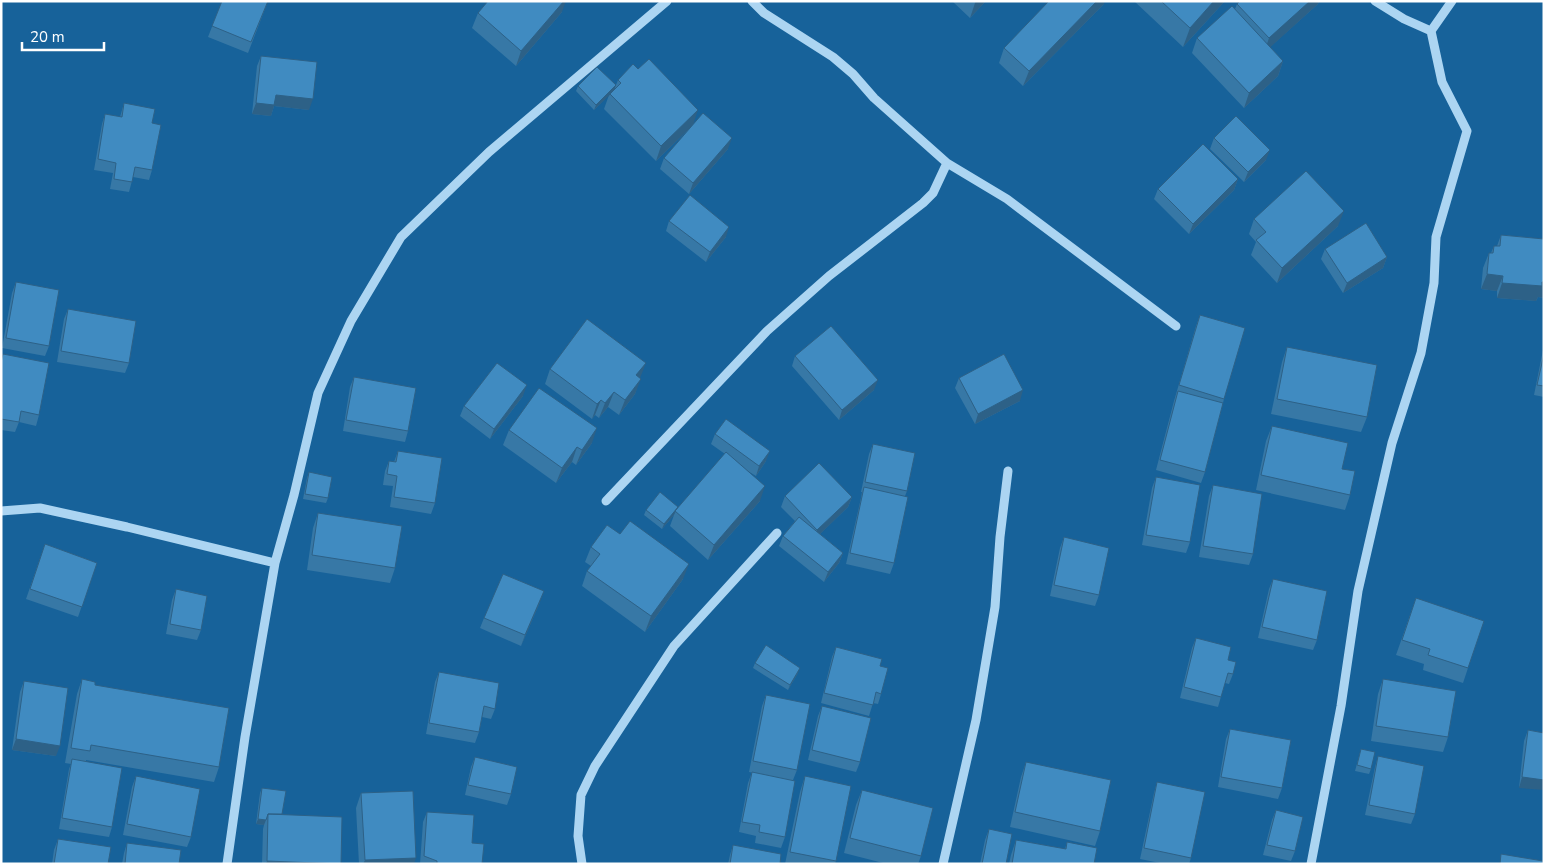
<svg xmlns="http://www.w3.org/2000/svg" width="1545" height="865" viewBox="0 0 1545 865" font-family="'Nunito Sans',sans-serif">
<rect width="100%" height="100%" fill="#17629a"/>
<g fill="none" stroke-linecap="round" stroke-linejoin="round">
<!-- minor -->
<path stroke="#acd5f2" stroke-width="9" d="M752 1 764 13 833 57 853 74 874 98 947 163 1007 199 1176 326
M1375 1 1404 19 1431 31
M1431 31 1452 1
M606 501 767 331 829 276 923 203 933 193 947 163
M1 511 40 508 127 527 275 563
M227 864 245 737 275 563 294 495 318 393 351 321 401 237 489 152 667 1
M582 864 578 836 581 795 595 766 674 646 777 533
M943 864 976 720 995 607 1000 537 1008 471
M1311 864 1341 706 1358 591 1392 443 1421 353 1434 283 1436 237 1467 131 1442 82 1431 31"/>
</g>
<!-- wall -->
<path fill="#3778a6" d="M222 1H268L248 53 208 37Z
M952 1H986L970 18Z
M1134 1H1225L1183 47Z
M1240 1H1319L1318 4 1270 47 1283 61 1278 76 1244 108 1192 53 1197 38 1235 9 1237 4Z
M1104 4 1023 86 999 63 1004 48Z
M562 12 516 66 472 28 478 13Z
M261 56 309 110 274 106 271 116 252 114 257 66Z
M618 80 693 124 728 149 689 194 660 169 664 158 690 128 656 161 604 109 609 95 594 110 576 91 578 86 616 85 614 90Z
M124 103 152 123V170L149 180 133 177 129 192 110 189 113 173 94 170 102 124 105 114 120 117Z
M1214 138 1266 160 1244 182 1210 149Z
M1238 179 1234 190 1189 234 1154 199 1158 189Z
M1254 219 1338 226 1277 283 1251 255 1256 242 1249 234Z
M669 221 726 237 706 262 666 231Z
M1501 235 1544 239V298L1538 297 1536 301 1497 298V291L1481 289 1483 268 1489 253H1491L1494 246H1497Z
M1325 249 1387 257 1383 268 1343 293 1321 259Z
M16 282 49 346 45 356 2 348 12 293Z
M68 309 129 363 125 373 57 362 64 319Z
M1200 315 1224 399 1205 472 1201 483 1156 470 1174 401 1196 326Z
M1544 345V397L1534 395Z
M1287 347 1367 417 1361 432 1271 414 1282 362Z
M3 354 39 415 36 426 19 422 15 432 1 430V358Z
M795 356 874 390 839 420 792 366Z
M550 369 640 378 635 394 619 415 608 407 599 418 595 415 592 419 545 384Z
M354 377 408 431 405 442 343 431 350 387Z
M959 378 1020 401 975 424 955 388Z
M523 396 490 439 460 416 464 406Z
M1272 426 1342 469 1350 495 1345 510 1256 490 1266 441Z
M509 430 592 443 576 465 572 462 556 483 503 445Z
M715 434 766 461 756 476 746 470 760 501 708 560 670 526 674 515 662 529 644 515 646 510 678 508 725 454 711 444Z
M873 444 907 491 905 496 894 563 890 574 846 564 861 498 862 492H861L869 454Z
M398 451 435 503 431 514 390 507 393 486 383 485 385 471 389 461 394 462Z
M309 472 328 498 326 503 303 499 307 478Z
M1156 477 1190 542 1186 553 1142 545 1152 488Z
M1213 485 1253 554 1249 565 1199 557 1209 496Z
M785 496 852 497 848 507 820 534 843 553 839 563 824 582 779 546 783 536 795 521 781 507Z
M318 513 395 568 390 583 307 570 313 528Z
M1064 537 1099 595 1095 606 1050 596 1060 548Z
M45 544 97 563 78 617 26 599Z
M591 547 683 579 645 632 582 586 587 571 591 566 585 562Z
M1273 579 1317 640 1313 650 1258 638 1269 589Z
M176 589 201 630 197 640 166 634 172 600Z
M1416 598 1468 668 1463 683 1423 670 1424 664 1396 655Z
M540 602 521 646 480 628 484 618Z
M1196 638 1228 660 1233 674 1229 684 1225 683 1218 707 1180 698 1192 648Z
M836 647 880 666 881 694 878 704 873 703 869 716 821 703 832 657Z
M755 663 798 673 788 690 753 668Z
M439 672 495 709 491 719 482 717 479 732 475 743 426 734 435 682Z
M82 679 95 685 219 767 214 782 86 760V761L112 827 109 837 59 829 69 769 71 764 65 763 77 694Z
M1383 679 1448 737 1443 752 1371 741 1378 694Z
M24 681 56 756 12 750 20 692Z
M766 695 797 770 793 780 785 837 781 848 755 843 756 836 739 832 748 783 752 772 789 780 749 772 762 706Z
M822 706 860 762 856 772 808 760 818 716Z
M1230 729 1282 788 1278 799 1218 787 1226 739Z
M1528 730 1544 733 1519 788 1524 741Z
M1361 749 1371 769 1369 774 1355 771Z
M1378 756 1415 814 1411 824 1365 815 1375 767Z
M475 757 511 794 507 805 465 795 471 767Z
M1026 762 1100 831 1095 846 1010 827 1021 777Z
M136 776 191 837 187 847 123 835 132 787Z
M805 776 836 861 835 864H785L800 792Z
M1157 782 1191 858 1189 864H1165L1140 859 1154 793Z
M262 788 282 814 341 864H262L263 829 264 825 256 824 260 793Z
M862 790 921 856 918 864H887L844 853 856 805Z
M361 793 414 864H359L356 808Z
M1276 810 1295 851 1291 861 1263 855 1272 820Z
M427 812 472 843 482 864H420L423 822Z
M989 829 1006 864H980L985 840Z
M58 839 108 864H52L54 850Z
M1016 840 1065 849 1067 842 1094 864H1009L1011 855Z
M127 843 179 864H122L124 853Z
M733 845 780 864H728L730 855Z"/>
<!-- shaded-wall -->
<path fill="#2d6187" d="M564 1H566L562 12 516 66 521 51Z
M976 1H986L970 18 975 3Z
M1097 1H1105L1104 4 1023 86 1029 71Z
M1214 1H1225L1183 47 1190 28Z
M1310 1H1319L1318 4 1264 53 1269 38Z
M1283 61 1278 76 1244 108 1249 93Z
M616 85 614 91 594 110 596 105Z
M276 95 313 99 309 110 274 106 271 116 252 114 256 103Z
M698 110 693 125 656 161 661 146Z
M732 138 728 149 689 194 693 183Z
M1270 150 1266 160 1244 182 1248 172Z
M1238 179 1234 190 1189 234 1193 224Z
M1344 211 1338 226 1277 283 1282 268Z
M729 227 726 237 706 262 710 252Z
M1387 257 1383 268 1343 293 1347 283Z
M1487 274 1503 276 1497 291 1481 289Z
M1542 282H1544V298L1538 297 1536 301 1497 298 1502 283Z
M646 363 640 378 630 390 636 375Z
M641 379 635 394 619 415 625 400Z
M878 380 874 390 839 420 842 410Z
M527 385 523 396 490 439 494 429Z
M1023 390 1020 401 975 424 978 414Z
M614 392 608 407 599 418 605 403Z
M601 400 595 415 592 419 597 404Z
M597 428 592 443 576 465 582 450Z
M577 447 572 462 556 483 562 468Z
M770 451 766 461 756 476 759 466Z
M765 486 760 501 708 560 714 545Z
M852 497 848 507 814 540 817 530Z
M678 507 674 515 662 529 664 524Z
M843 553 839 563 824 582 828 572Z
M689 564 683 579 645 632 651 616Z
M544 591 540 602 521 646 525 635Z
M800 668 798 673 788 690 790 685Z
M16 739 60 746 56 756 12 750Z
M1522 777 1544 780V790L1519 788Z
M258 819 266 820 264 825 256 824Z
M416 858 414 864H363L365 860Z
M267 861 324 864H266Z"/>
<!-- building -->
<path fill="#408bc1" stroke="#2d6187" d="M222 1H268L251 42 212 26Z
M488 1H564L521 51 478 13Z
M1049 1H1097L1029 71 1004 48Z
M1161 1H1214L1190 28Z
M1240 1H1310L1269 38 1237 4Z
M1232 6 1283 61 1249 93 1197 38Z
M261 56 317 62 313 99 276 95 274 105 256 103Z
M649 59 698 110 661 146 610 94 621 83 618 80 633 64 638 69Z
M597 67 616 85 596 105 578 86Z
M124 103 155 109 152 123 161 125 152 170 135 167 132 182 114 179 116 163 98 159 105 114 122 117Z
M703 113 732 138 693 183 664 158Z
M1236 116 1270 150 1248 172 1214 138Z
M1203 144 1238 179 1193 224 1158 189Z
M1306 171 1344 211 1282 268 1256 240 1266 232 1254 219Z
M690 195 729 227 710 252 669 221Z
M1366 223 1387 257 1347 283 1325 249Z
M1501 235 1544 239V282H1542V286L1502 283 1503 276 1487 274 1489 253H1493L1494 246H1500Z
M16 282 59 290 49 346 6 338Z
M68 309 136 321 129 363 61 351Z
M1200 315 1245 328 1224 399 1179 385Z
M587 319 646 363 636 375 641 379 625 400 614 392 605 403 601 400 597 404 550 369Z
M831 326 878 380 842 410 795 356Z
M1287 347 1377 365 1367 417 1277 399Z
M3 354 49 363 39 415 21 411 19 422 1 419V362Z
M1004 354 1023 390 978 414 959 378Z
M1544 354V386L1537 385Z
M497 363 527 385 494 429 464 406Z
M354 377 416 388 408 431 346 420Z
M539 388 597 428 582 450 577 447 562 468 509 430Z
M1178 391 1223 403 1205 472 1160 460Z
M726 419 770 451 759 466 715 434Z
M1272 426 1348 443 1342 469 1355 471 1350 495 1261 475Z
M873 444 915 453 907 491 865 482Z
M398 451 442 458 435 503 394 497 397 476 387 474 389 461 396 462Z
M726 452 765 486 714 545 675 511Z
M819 463 852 497 817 530 785 496Z
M309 472 332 477 328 498 305 494Z
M1156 477 1200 485 1190 542 1146 535Z
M1213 485 1262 494 1253 554 1203 546Z
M864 487 908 497 894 563 850 553Z
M660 492 678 507 664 524 646 510Z
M318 513 402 526 395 568 312 555Z
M799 517 843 553 828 572 783 536Z
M630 521 689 564 651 616 587 571 600 554 591 547 607 525 620 534Z
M1064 537 1109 548 1099 595 1054 585Z
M45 544 97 563 82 607 30 589Z
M503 574 544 591 525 635 484 618Z
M1273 579 1327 591 1317 640 1262 627Z
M176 589 207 596 201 630 170 624Z
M1416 598 1484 621 1468 668 1428 655 1430 649 1402 640Z
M1196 638 1231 647 1228 660 1236 662 1233 674 1228 673 1221 697 1184 687Z
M766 645 800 668 790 685 755 663Z
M836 647 882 659 880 666 888 668 881 694 876 692 873 705 824 693Z
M439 672 499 683 495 709 484 706 479 732 429 723Z
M82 679 95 682V685L229 708 219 767 91 745 90 751 71 748Z
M1383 679 1456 691 1448 737 1376 726Z
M24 681 68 688 60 746 16 739Z
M766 695 810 704 797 770 753 761Z
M822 706 871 718 860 762 812 750Z
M1230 729 1291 740 1282 788 1221 777Z
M1528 730 1544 733V780L1522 777Z
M1361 749 1375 752 1371 769 1357 765Z
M1378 756 1424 766 1415 814 1369 805Z
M475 757 517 767 511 794 468 785Z
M72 759 122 768 112 827 62 818Z
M1026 762 1111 780 1100 831 1015 812Z
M752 772 795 781 785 837 759 832 760 825 742 822Z
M136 776 200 789 191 837 127 824Z
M805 776 851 786 836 861 790 852Z
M1157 782 1205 792 1191 858 1144 848Z
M262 788 286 791 282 814H268L266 820 258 819Z
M862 790 933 808 921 856 850 838Z
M413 791 416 858 365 860 361 793Z
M1276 810 1303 817 1295 851 1267 845Z
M427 812 474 815 472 843 484 844 482 864H437V861L424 856Z
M268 814 342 817 341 864 267 861Z
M989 829 1012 834 1006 864H982Z
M58 839 111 847 108 864H54Z
M1016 840 1066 849 1067 842 1097 848 1094 864H1012Z
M127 843 181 850 179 864H125Z
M733 845 781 854 780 864H730Z
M1501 854 1543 861V864H1500Z"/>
<!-- border -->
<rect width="1545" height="865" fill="none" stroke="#ffffff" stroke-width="5"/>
<!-- scale -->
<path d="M22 42v8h82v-8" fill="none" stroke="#ffffff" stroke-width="2.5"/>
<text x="30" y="42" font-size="15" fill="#ffffff" stroke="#17629a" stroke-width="4" paint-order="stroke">20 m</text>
</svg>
